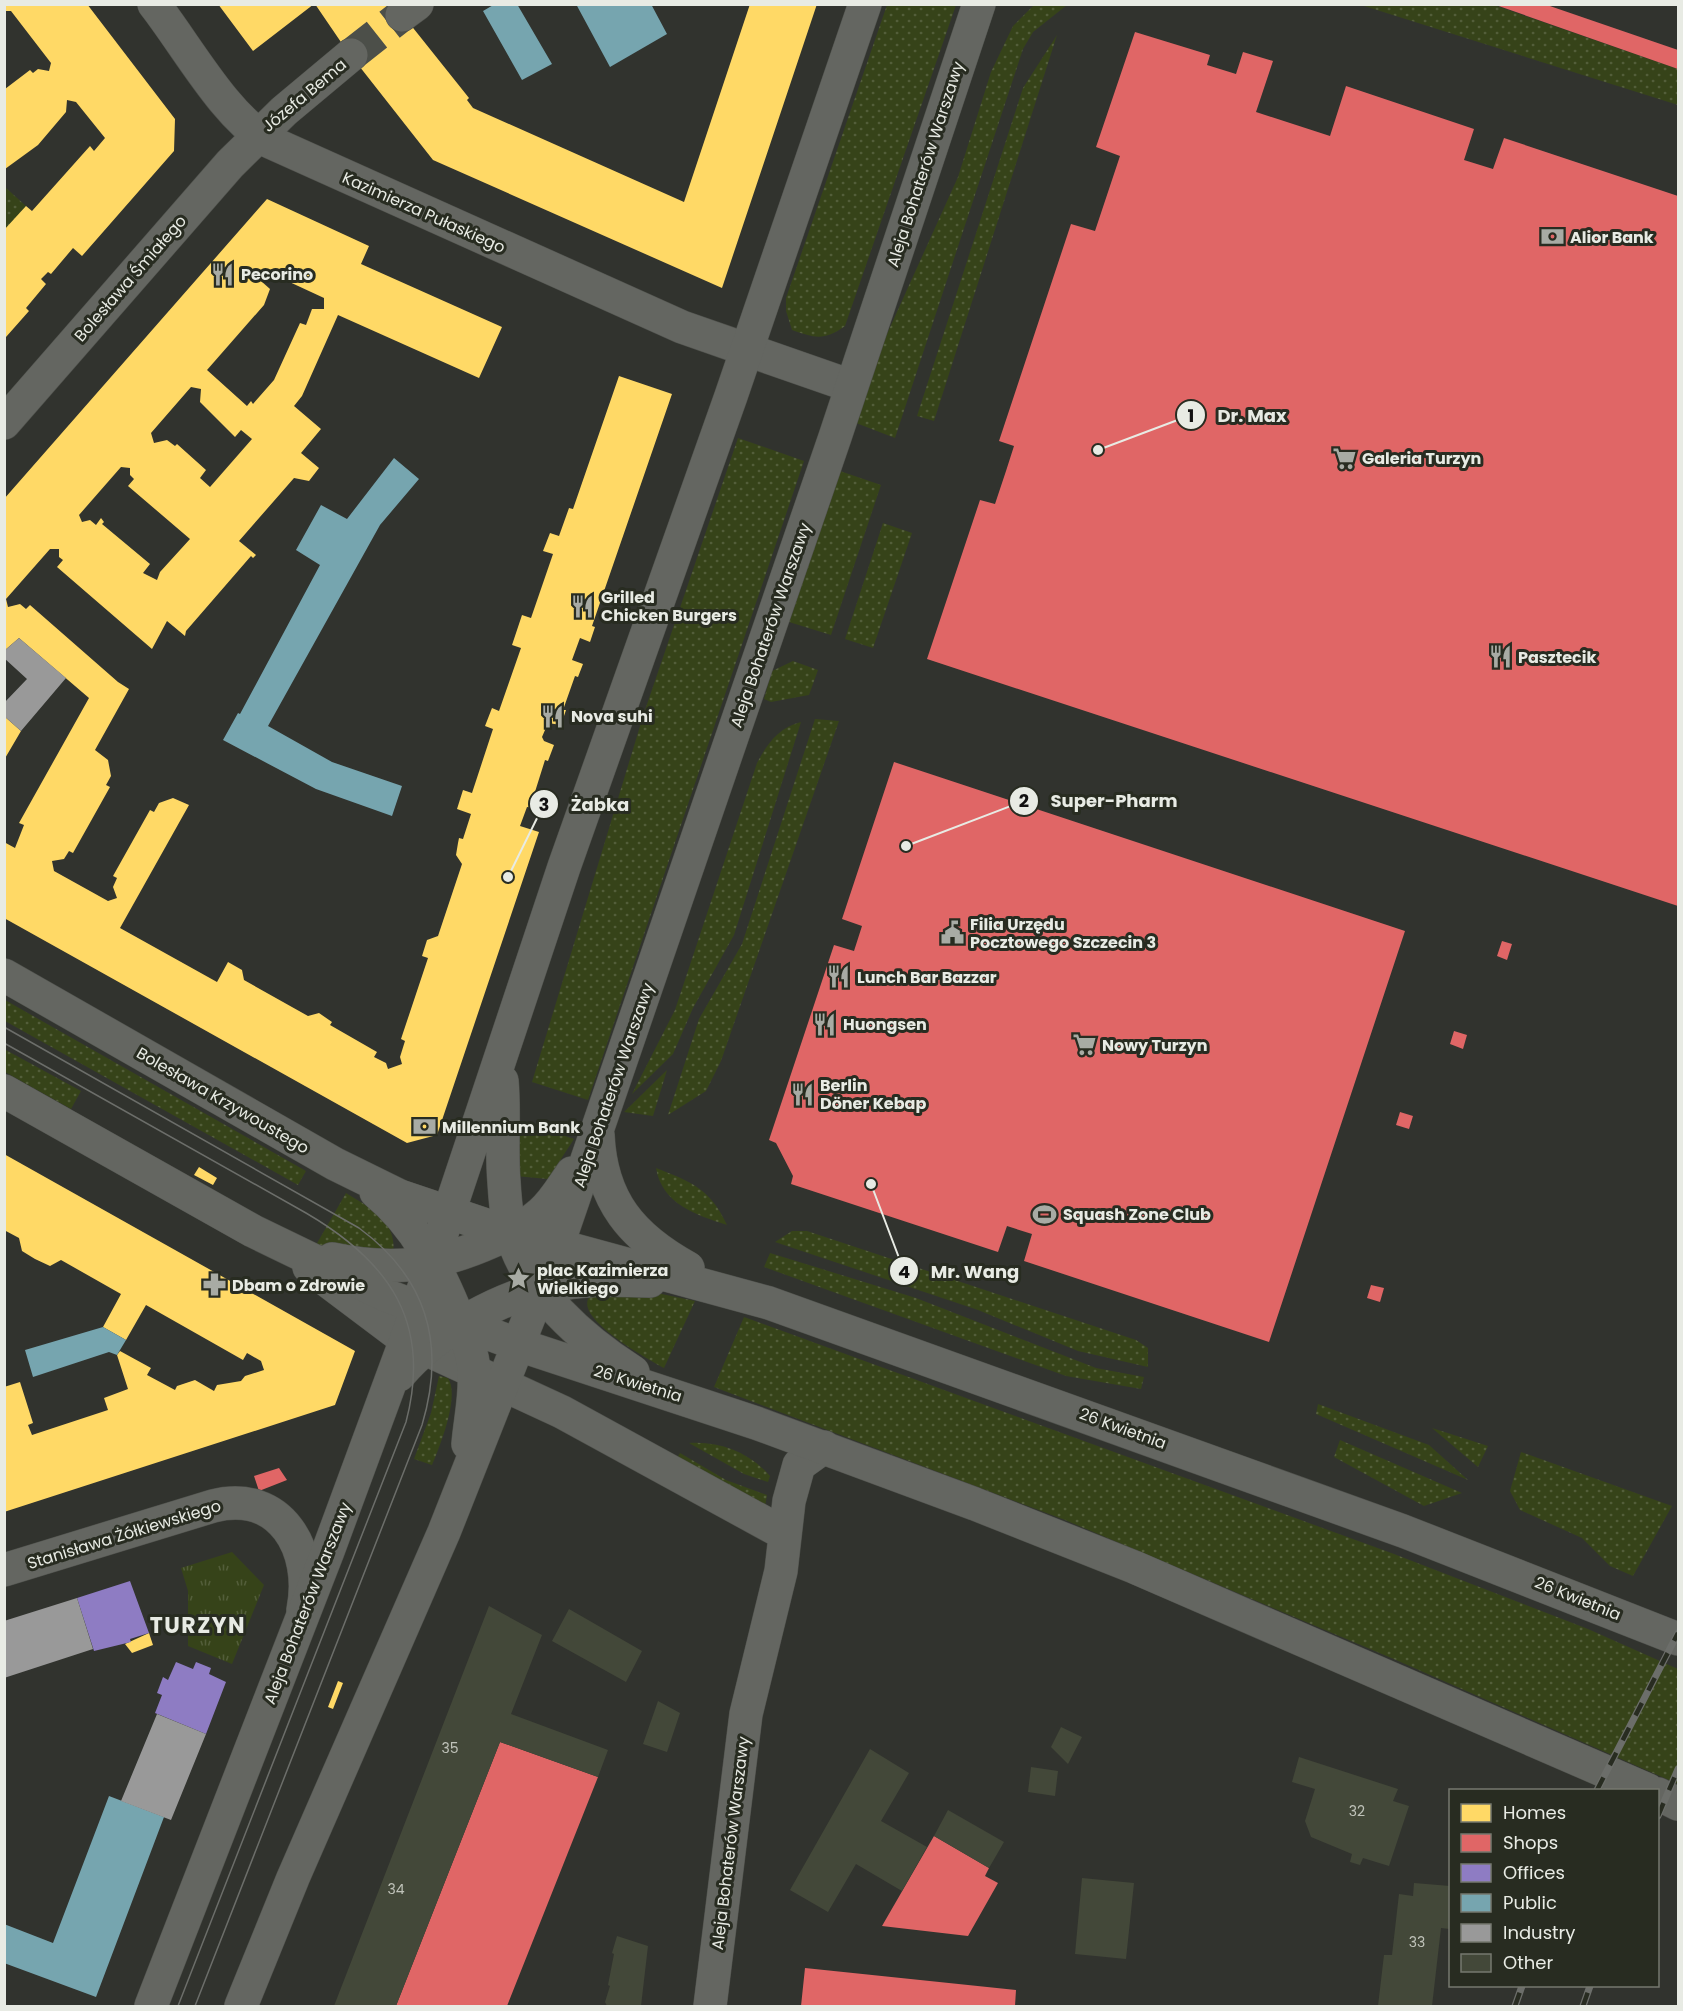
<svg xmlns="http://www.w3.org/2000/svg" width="1683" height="2011" viewBox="0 0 1683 2011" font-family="Poppins,sans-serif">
<defs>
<pattern id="grass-dots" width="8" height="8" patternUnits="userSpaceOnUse" patternTransform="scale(1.5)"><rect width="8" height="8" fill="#364319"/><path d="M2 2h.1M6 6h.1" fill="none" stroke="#535e3a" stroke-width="1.8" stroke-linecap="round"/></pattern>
<pattern id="park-tufts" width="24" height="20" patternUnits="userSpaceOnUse" patternTransform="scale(1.5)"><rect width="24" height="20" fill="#364319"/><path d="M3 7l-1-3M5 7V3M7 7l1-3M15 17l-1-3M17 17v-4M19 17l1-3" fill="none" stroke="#535e3a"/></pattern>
</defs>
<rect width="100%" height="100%" fill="#31332e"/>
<!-- grass -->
<path fill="url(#grass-dots)" d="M887 5H956L845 326C824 341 815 338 792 330L786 311V298Z
M1034 5H1067L1033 32 1023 49 895 438 856 423 887 334 958 177 991 72 1013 26Z
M1361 5H1494L1678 69V105Z
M1057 35 934 421 917 416 1023 88Z
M5 187 26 206 5 230Z
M738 438 804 461 588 1100 532 1082 644 713Z
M840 471 881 485 831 635 789 622Z
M883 523 912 533 873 648 845 639Z
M793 661 818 670 809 695 771 702 764 699 772 671Z
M815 719 839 721 721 1061 706 1091 668 1115 699 1019 742 944Z
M801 722 734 935 693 1008 673 1054 632 1094 675 1010 757 763C767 744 779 727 801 722Z
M5 1000 306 1171 298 1185 5 1021Z
M4 1049 81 1091 71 1109 5 1072Z
M667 1070 653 1116 624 1112Z
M521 1121 574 1139 548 1179 515 1176 516 1139Z
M656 1168C691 1182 710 1188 727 1225 696 1215 662 1204 656 1168Z
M346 1193C369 1207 398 1222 393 1253L372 1257 316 1245Z
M792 1231H807L1136 1340 1148 1348V1367L1078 1351 978 1310 775 1242Z
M770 1253 916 1298 1096 1368 1144 1377 1141 1389 1066 1376 764 1267Z
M657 1293 695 1301 664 1368C648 1359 569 1316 591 1295Z
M744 1317 1394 1554 1588 1629 1678 1669V1784L1396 1660 1065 1520 714 1387Z
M439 1376 448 1378C460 1396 440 1446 432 1465L414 1459 431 1413Z
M1318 1404 1429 1445 1468 1480 1316 1414Z
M1432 1428 1488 1446 1478 1467Z
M1340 1440 1462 1493 1424 1506 1334 1457Z
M689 1443C720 1441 749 1452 770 1476L768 1482 744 1474Z
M1521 1452 1672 1506 1633 1576 1610 1566 1582 1538 1520 1510 1510 1491Z
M680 1453 726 1480 767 1495 765 1507 674 1462Z"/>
<!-- park -->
<path fill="url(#park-tufts)" d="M232 1552 264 1585 232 1664 188 1646V1591L181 1568Z"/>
<!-- homes -->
<path fill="#ffd966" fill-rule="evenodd" d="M4 4H87L175 119 174 151 82 256 73 248 51 274 48 272 41 279 46 284 26 308 29 311 6 337 4 230 26 206 32 211 90 146 94 151 105 138 76 102 67 100 66 112 38 145 5 169V89L30 70 33 73 38 69 49 71 51 63 11 11H4Z
M218 4H314L253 51Z
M315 4H394L469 98 467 100 473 108 684 202 750 4H817L722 288 433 160 345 48Z
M267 199 369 246 361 264 502 327 479 378 338 315 302 396 294 406 321 429 301 453 319 468 309 481 294 478 239 541 256 555 253 558 251 556 186 631 185 636 167 621 152 649 57 567 63 560 59 557V549H50L6 599 8 607 20 604 26 609 30 605 118 682 129 689 95 750 108 760 111 776 106 785 110 787 73 853 69 851 64 859 52 861 54 871 108 901 117 898 113 887 117 878 113 876 150 810 154 812 159 803 173 798 189 805 120 928 217 982 228 962 242 970 244 980 308 1016 319 1013 332 1022 330 1025 377 1052 374 1057 386 1063 388 1069 402 1064 400 1057 405 1041 401 1039 428 958 422 956 427 940 438 936 462 864 456 855 458 843 459 838 463 839 471 814 457 809 463 790 472 793 493 729 485 726 492 708 499 711 521 648 512 645 522 615 531 618 553 554 543 551 550 533 559 536 569 508 573 509 619 376 672 394 592 626 595 627 590 642 580 638 572 660 583 664 578 677 575 676 563 710H566L561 725 548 723 542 737 544 741 554 745 548 761 545 760 534 795 537 796 534 808 527 807 520 826 539 832 437 1135 407 1143 4 918V842L15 848 24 825 19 823 89 698 19 638 4 651V499ZM271 269 284 276 283 279 324 298V309H312L306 325 300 323 274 380 253 404 251 401 247 406 207 370 264 305 270 289 261 281ZM191 387 201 389 200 402 235 437 241 430 252 439 210 487 200 478 206 470 177 444 175 446 167 440 154 443 151 433ZM121 467 130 468V475L134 479 128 486 190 539 160 572 157 580 143 573 150 564 102 524 104 522 101 518 96 525 90 520 82 522 79 515Z
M4 716 21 731 4 760Z
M4 1154 355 1351 335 1405 4 1512V1387L20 1382 33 1423 28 1425 32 1435 108 1410 104 1398 128 1389 117 1355 120 1351 151 1368 147 1375 175 1390 177 1386 195 1380 214 1391 217 1385 241 1381 245 1376 264 1370 261 1361 247 1353 243 1360 146 1305 126 1340 103 1327 121 1294 61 1260 50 1266 35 1259 22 1251 19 1238 4 1230Z
M199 1167 217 1178 213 1185 194 1175Z
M149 1633 153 1645 132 1653 125 1644Z
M338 1681 343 1683 333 1709 328 1707Z"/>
<!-- shops -->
<path fill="#e06666" d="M1493 4H1544L1678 50V69Z
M1135 32 1210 55 1207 65 1236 74 1243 52 1273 61 1256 112 1330 136 1346 86 1474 129 1464 160 1493 169 1504 138 1678 196V906L927 659 980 500 995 504 1006 471 1014 446 999 441 1071 224 1095 231 1120 156 1096 147Z
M894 762 1405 931 1269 1342 1024 1261 1032 1234 1007 1226 998 1252 791 1184 793 1176 776 1143 769 1140 834 945 854 951 862 926 842 919Z
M1502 941 1512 944 1507 960 1497 956Z
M1454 1031 1467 1035 1463 1049 1450 1044Z
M1400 1112 1413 1116 1409 1129 1396 1125Z
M1371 1285 1384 1288 1380 1302 1367 1298Z
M279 1468 287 1480 259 1491 254 1476Z
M500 1742 598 1777 507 2006H396Z
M934 1836 989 1868 985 1876 998 1883 968 1936 882 1926Z
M805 1968 1016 1990 1015 2006H801Z"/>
<!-- offices -->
<path fill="#8e7cc3" d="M130 1581 149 1633 130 1639 131 1642 94 1651 77 1598Z
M176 1662 193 1669 196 1662 211 1668 209 1674 226 1682 206 1734 155 1713 162 1695 157 1693 163 1677 168 1680Z"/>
<!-- public -->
<path fill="#76a5af" d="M495 4H517L552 64 522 80 483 11Z
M576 4H651L667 34 610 67Z
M394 458 419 479 380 525 268 726 332 762 402 786 392 816 316 789 223 740 238 713 240 714 320 565 296 550 321 505 347 519Z
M103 1327 126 1340 117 1355 109 1352 33 1377 25 1350Z
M109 1796 164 1817 96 1997 4 1963V1924L53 1943Z"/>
<!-- industry -->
<path fill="#999" d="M19 638 66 678 21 731 4 716V703L27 679 4 658V651Z
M77 1598 93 1649 4 1678V1621Z
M157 1714 206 1734 171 1820 121 1801Z"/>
<!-- building -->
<path fill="#434839" d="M489 1606 542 1635 511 1714 608 1750 598 1777 500 1742 396 2006H334Z
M569 1609 642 1651 626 1682 552 1641Z
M658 1701 680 1713 667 1752 643 1744Z
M1061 1727 1082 1737 1068 1764 1051 1747Z
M870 1749 909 1773 881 1821 927 1847 902 1891 856 1864 828 1912 790 1890Z
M1299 1757 1398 1789 1393 1801 1409 1806 1389 1866 1363 1858 1360 1865 1350 1862 1352 1854 1311 1837 1305 1821 1315 1789 1292 1782Z
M1031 1767 1058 1771 1055 1796 1028 1792Z
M948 1810 1004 1842 989 1868 934 1836Z
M1082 1878 1134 1883 1126 1959 1075 1954Z
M1414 1883 1450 1886V1929L1441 1928 1432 2006H1378L1384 1955H1392L1399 1894 1413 1896Z
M617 1936 648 1946 641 2006H607L605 2002 610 1986 608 1985 614 1954 612 1953Z"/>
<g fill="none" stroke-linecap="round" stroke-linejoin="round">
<!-- minor-tunnel -->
<path stroke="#4c4f49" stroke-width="33" stroke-dasharray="33 16" stroke-linecap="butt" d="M351 55 402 15"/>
<defs>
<path id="minor" d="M154 4C187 46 225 117 270 142L682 327 851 386
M402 15 417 4
M4 423 230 164 284 111 351 55
M309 1267 406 1340 562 1412 785 1534
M4 1570 213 1506C281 1489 315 1550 303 1610
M710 2006 746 1714 781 1571 789 1501 799 1465 824 1447"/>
<path id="tertiary" d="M4 975 335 1164 400 1196 501 1230 769 1303 1403 1531 1678 1639
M502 1081C505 1114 501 1148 504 1182 505 1198 506 1217 511 1232 527 1292 583 1340 633 1372
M4 1091 253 1231 385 1295 519 1345 756 1423 975 1504 1134 1567 1648 1790
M598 1135C601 1201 632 1237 688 1268
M376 1192C416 1225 439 1270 458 1318 465 1335 473 1352 474 1371 476 1395 470 1420 468 1444
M332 1259C393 1272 437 1266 493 1241 510 1233 527 1226 541 1213 554 1202 562 1187 572 1173
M399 1375C436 1331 504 1294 562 1284 590 1279 621 1280 650 1281
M1658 1794 1678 1804
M151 2006 328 1551 410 1329 564 867 731 396 865 4
M241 2006 293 1878 444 1532 558 1244 835 437 979 4"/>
</defs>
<!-- minor casing -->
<use href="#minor" stroke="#4f514c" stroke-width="34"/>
<!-- tertiary casing -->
<use href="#tertiary" stroke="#4f514c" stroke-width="34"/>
<!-- minor -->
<use href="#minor" stroke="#646661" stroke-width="33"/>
<!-- tertiary -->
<use href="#tertiary" stroke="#646661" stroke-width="33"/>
<!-- tram -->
<path stroke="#6c6e6a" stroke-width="1.5" d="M4 1027 359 1228C427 1278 446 1345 422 1425L195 2006
M4 1043 306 1213C390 1262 432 1323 406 1422L178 2006"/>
<defs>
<path id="rail" d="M1597 1790 1678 1633
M1658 1816 1678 1769
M1515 2006 1522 1986
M1583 2006 1590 1986"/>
</defs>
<!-- rail casing -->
<use href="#rail" stroke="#6c6e6a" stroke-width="7"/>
<!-- rail -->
<use href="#rail" stroke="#282c21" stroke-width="4.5" stroke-dasharray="14" stroke-linecap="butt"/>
</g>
<!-- icons -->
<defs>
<symbol id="bank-bare" viewBox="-9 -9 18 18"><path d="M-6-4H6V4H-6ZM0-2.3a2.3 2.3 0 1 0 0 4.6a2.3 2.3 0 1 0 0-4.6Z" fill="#a8aba4" stroke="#282c21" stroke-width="2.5" paint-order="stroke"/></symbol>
<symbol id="restaurant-bare" viewBox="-9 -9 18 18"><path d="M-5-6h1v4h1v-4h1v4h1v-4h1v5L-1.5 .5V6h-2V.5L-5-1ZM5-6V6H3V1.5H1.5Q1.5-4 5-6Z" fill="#a8aba4" stroke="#282c21" stroke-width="2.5" paint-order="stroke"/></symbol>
<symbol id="supermarket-bare" viewBox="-9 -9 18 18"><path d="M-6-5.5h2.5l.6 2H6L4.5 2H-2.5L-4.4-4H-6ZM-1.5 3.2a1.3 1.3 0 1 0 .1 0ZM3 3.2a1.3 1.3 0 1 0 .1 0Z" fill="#a8aba4" stroke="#282c21" stroke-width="2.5" paint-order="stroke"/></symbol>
<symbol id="civic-bare" viewBox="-9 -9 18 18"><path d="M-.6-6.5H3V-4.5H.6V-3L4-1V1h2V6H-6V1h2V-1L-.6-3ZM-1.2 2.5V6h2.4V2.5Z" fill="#a8aba4" stroke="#282c21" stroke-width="2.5" paint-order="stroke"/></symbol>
<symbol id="stadium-bare" viewBox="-9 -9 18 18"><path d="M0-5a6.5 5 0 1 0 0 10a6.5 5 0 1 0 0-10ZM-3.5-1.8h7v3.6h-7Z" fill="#a8aba4" stroke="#282c21" stroke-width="2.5" paint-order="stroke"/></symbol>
<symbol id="sight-bare" viewBox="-9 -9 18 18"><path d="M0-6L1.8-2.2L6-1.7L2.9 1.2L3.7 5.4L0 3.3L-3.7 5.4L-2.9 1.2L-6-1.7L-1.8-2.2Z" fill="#a8aba4" stroke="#282c21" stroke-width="2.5" paint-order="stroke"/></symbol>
<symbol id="pharmacy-bare" viewBox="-9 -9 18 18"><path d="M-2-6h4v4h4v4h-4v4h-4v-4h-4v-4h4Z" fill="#a8aba4" stroke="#282c21" stroke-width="2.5" paint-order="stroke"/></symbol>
</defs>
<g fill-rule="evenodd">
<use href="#bank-bare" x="1536" y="220" width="33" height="33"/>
<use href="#restaurant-bare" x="206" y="258" width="33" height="33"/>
<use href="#supermarket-bare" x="1328" y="442" width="33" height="33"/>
<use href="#restaurant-bare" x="566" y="590" width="33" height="33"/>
<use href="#restaurant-bare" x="1484" y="640" width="33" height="33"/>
<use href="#restaurant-bare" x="536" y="700" width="33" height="33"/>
<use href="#civic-bare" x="936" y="916" width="33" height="33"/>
<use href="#restaurant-bare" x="822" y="960" width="33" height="33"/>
<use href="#restaurant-bare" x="808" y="1008" width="33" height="33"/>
<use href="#supermarket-bare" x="1068" y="1028" width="33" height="33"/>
<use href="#restaurant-bare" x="786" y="1078" width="33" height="33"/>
<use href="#bank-bare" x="408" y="1110" width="33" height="33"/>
<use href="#stadium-bare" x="1028" y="1198" width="33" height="33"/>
<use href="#sight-bare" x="502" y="1262" width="33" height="33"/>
<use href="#pharmacy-bare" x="198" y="1268" width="33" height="33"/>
</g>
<g text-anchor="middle" stroke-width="6" stroke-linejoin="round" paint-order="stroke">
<!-- number labels -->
<g font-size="14" fill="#bfc2b9">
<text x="450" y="1753">35</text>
<text x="1357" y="1816">32</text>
<text x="396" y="1894">34</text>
<text x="1417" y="1947">33</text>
</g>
<!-- street labels -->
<g font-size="16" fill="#e8ebe4" stroke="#282c21">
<text transform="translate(304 95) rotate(-40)" y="6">Józefa Bema</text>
<text transform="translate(925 164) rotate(-72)" y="6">Aleja Bohaterów Warszawy</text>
<text transform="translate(424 212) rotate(24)" y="6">Kazimierza Pułaskiego</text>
<text transform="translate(130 278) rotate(-49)" y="6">Bolesława Śmiałego</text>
<text transform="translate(770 625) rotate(-71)" y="6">Aleja Bohaterów Warszawy</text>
<text transform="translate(613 1085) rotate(-71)" y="6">Aleja Bohaterów Warszawy</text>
<text transform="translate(223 1100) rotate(30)" y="6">Bolesława Krzywoustego</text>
<text transform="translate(638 1383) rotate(17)" y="6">26 Kwietnia</text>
<text transform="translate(1123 1428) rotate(20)" y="6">26 Kwietnia</text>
<text transform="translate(124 1534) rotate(-17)" y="6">Stanisława Żółkiewskiego</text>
<text transform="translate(1578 1598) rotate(22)" y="6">26 Kwietnia</text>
<text transform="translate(307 1603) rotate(-69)" y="6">Aleja Bohaterów Warszawy</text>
<text transform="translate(730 1843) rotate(-83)" y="6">Aleja Bohaterów Warszawy</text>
</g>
<!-- poi labels -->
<g font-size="16" font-weight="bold" fill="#e8ebe4" stroke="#282c21" text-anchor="start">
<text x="1570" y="243">Alior Bank</text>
<text x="241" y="280">Pecorino</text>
<text x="1362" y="464">Galeria Turzyn</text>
<text x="601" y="603">Grilled<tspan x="601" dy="18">Chicken Burgers</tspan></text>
<text x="1518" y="663">Pasztecik</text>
<text x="571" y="722">Nova suhi</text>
<text x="970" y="930">Filia Urzędu<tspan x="970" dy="18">Pocztowego Szczecin 3</tspan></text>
<text x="857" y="983">Lunch Bar Bazzar</text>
<text x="843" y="1030">Huongsen</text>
<text x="1102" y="1051">Nowy Turzyn</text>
<text x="820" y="1091">Berlin<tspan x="820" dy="18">Döner Kebap</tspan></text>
<text x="442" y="1133">Millennium Bank</text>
<text x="1063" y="1220">Squash Zone Club</text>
<text x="537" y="1276">plac Kazimierza<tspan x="537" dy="18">Wielkiego</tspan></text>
<text x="232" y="1291">Dbam o Zdrowie</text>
</g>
<!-- district labels -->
<g font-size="22" font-weight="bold" letter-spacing="1.5" fill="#e8ebe4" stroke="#282c21">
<text x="198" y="1633">TURZYN</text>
</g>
</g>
<!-- callouts -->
<path fill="none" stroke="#e8ebe4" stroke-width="2" d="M1098 450L1191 415M906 846L1024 801M508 877L544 804M871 1184L904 1271"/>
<g fill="#e8ebe4" stroke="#282c21" stroke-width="2">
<circle cx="1098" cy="450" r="6"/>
<circle cx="906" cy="846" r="6"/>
<circle cx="508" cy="877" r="6"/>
<circle cx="871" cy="1184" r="6"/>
<circle cx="1191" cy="415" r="15"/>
<circle cx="1024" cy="801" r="15"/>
<circle cx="544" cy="804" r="15"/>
<circle cx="904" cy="1271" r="15"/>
</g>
<g font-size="18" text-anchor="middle" font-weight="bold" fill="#111">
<text x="1191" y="422">1</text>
<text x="1024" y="807">2</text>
<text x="544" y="811">3</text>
<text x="904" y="1278">4</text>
</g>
<g font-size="18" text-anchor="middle" font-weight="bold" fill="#e8ebe4" stroke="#282c21" stroke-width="6" stroke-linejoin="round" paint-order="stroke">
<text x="1252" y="422">Dr. Max</text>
<text x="1114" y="807">Super-Pharm</text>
<text x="600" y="811">Żabka</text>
<text x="975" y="1278">Mr. Wang</text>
</g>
<!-- border -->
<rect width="1683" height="2011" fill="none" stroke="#e8ebe4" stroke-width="12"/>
<!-- legend -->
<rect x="1449" y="1789" width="210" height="198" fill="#282c21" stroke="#75786f" stroke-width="1.5"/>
<rect x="1461" y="1804" width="30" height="18" fill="#ffd966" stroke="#75786f" stroke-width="1.5"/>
<text x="1503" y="1819" font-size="18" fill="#e8ebe4">Homes</text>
<rect x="1461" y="1834" width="30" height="18" fill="#e06666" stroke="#75786f" stroke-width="1.5"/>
<text x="1503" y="1849" font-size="18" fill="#e8ebe4">Shops</text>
<rect x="1461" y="1864" width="30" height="18" fill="#8e7cc3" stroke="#75786f" stroke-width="1.5"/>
<text x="1503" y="1879" font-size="18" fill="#e8ebe4">Offices</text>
<rect x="1461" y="1894" width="30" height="18" fill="#76a5af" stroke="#75786f" stroke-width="1.5"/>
<text x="1503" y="1909" font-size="18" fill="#e8ebe4">Public</text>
<rect x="1461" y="1924" width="30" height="18" fill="#999999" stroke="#75786f" stroke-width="1.5"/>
<text x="1503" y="1939" font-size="18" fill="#e8ebe4">Industry</text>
<rect x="1461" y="1954" width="30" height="18" fill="#434839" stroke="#75786f" stroke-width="1.5"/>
<text x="1503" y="1969" font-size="18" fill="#e8ebe4">Other</text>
</svg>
